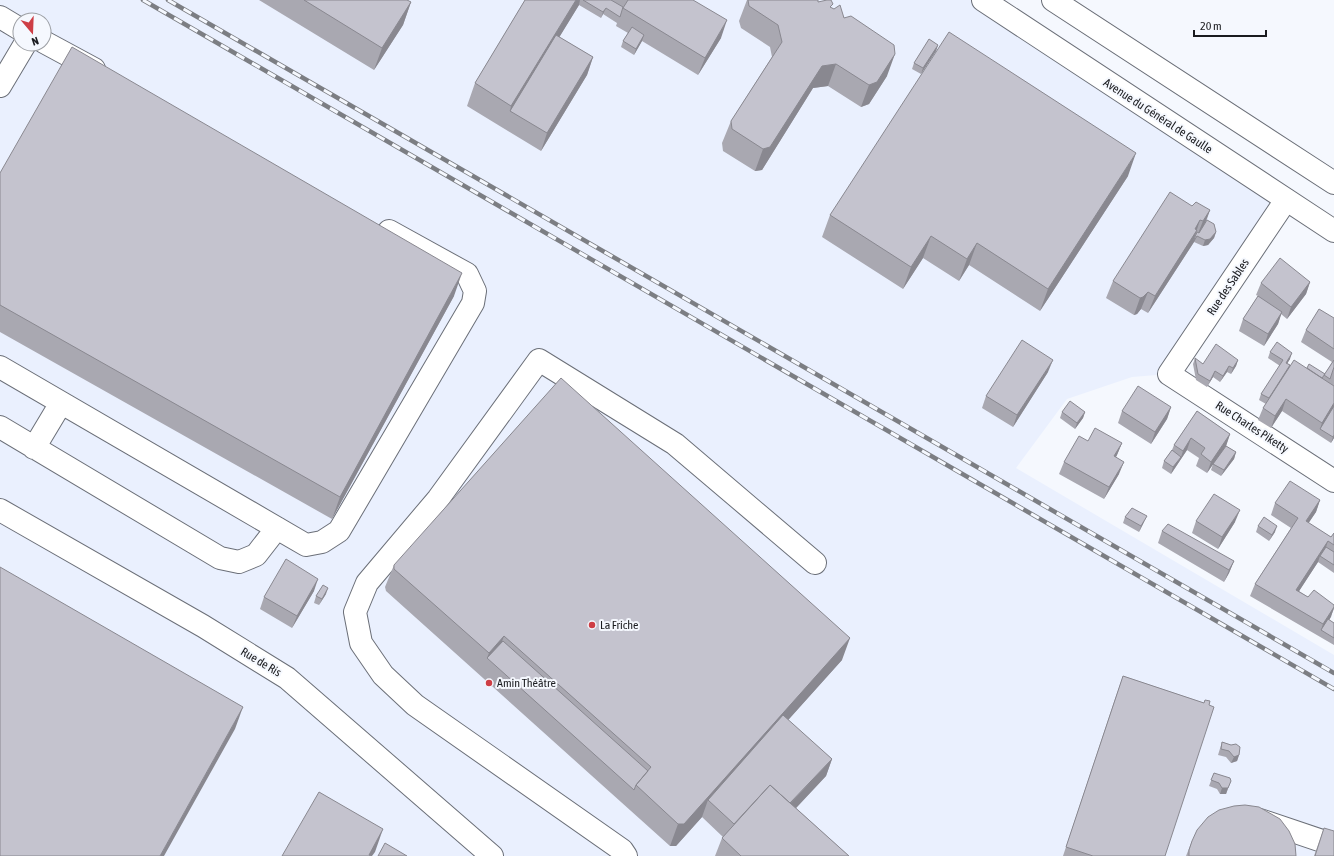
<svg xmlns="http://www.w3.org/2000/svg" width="1334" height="856" viewBox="0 0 1334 856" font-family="'Asap Condensed',sans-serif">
<rect width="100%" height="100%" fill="#f5f8fe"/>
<!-- built -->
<path fill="#eaf0fe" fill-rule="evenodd" d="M0 0H983L1286 200 1169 374 1132 377 1067 399 1016 468 1334 655V856H0ZM20 20H44V44H20Z"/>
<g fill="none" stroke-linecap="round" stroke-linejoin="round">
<defs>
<path id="minor" d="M0 17 20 29
M44 42 94 69
M0 86 25 44
M1286 200 1169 374 1334 481
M0 367 306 545 322 542 339 531 473 303 475 291 467 274 389 231
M0 427 220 558 239 562 256 555 277 528
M34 448 61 403
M1260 820 1334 845
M626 856 622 850 415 705 383 675 361 643 355 612 367 583 438 499 539 360 675 444 815 563"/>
<path id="major" d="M983 0 1334 231
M1053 0 1334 183
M0 510 203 626 287 678 492 856"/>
</defs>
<!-- minor casing -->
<use href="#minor" stroke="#6b6f78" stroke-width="24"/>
<!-- major casing -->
<use href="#major" stroke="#6b6f78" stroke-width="24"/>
<!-- minor -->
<use href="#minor" stroke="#fff" stroke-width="22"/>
<!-- major -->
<use href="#major" stroke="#fff" stroke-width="22"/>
<defs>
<path id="rail" d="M143 0 1334 689
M168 0 1334 673"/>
</defs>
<!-- rail casing -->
<use href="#rail" stroke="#7c7e83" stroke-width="4.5"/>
<!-- rail -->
<use href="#rail" stroke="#f5f8fe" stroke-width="3" stroke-dasharray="9" stroke-linecap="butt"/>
</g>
<!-- wall -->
<path fill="#a9a8b1" d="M259 0H407L411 2 403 25 374 70Z
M525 0H693L721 38 698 75 642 41 634 55 621 47 623 41 628 33 616 26 617 23 603 14 601 18 579 5 559 37 593 57 587 75 541 151 467 106 475 83Z
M747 0H818V2L832 8 844 18 887 76 869 104 861 107 828 86 813 88 762 170 755 171 723 151 722 143 731 121 772 57 770 47 741 28 739 21Z
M938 45 936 51 921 74 912 69 914 63Z
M0 173 454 296 332 519 0 332Z
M1128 176 1040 311 969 265 959 281 923 258 903 289 822 237 830 215Z
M1192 206 1210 210 1206 222 1216 232 1214 238 1208 245 1203 246 1194 242 1148 313 1141 309 1137 314 1134 315 1106 298 1113 281Z
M1310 282 1306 294 1287 319 1281 314 1278 324 1264 346 1239 331 1243 319 1258 296 1256 295 1261 283Z
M1334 318V438L1331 443 1282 411 1271 428 1258 420 1263 408 1266 404 1259 400 1261 394 1280 366 1268 358 1270 352 1290 359 1287 363 1290 365 1307 368 1325 374 1332 362 1301 342 1306 330Z
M1195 358 1203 364 1238 360 1236 366 1231 374 1227 372 1220 382 1213 377 1207 387 1196 380 1193 364Z
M1048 372 1013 427 982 408 986 396Z
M1171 407 1167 419 1151 444 1118 423 1122 411Z
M1197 411 1230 434 1226 446 1236 452 1234 459 1221 476 1211 470 1213 464 1207 473 1196 466 1199 458 1187 450 1171 474 1162 468 1164 461 1172 450 1174 445Z
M1062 412H1085L1083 418 1075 429 1060 418Z
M1088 441 1122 443 1116 457 1119 474 1104 499 1059 474 1064 462Z
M1320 500 1316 512 1308 523 1331 537 1334 533V573L1318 562 1299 591 1308 597 1334 605V609L1329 620 1334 623V645L1250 596 1255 584 1291 528 1271 515 1275 503Z
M1125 517 1144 522 1139 532 1123 523Z
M1196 521 1235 522 1218 549 1192 533Z
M1258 526 1275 532 1269 541 1256 532Z
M1162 531 1234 561 1229 573 1224 582 1158 543Z
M394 565 842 660 788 720 832 759 826 776 796 808 849 856H715L722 838 723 837 702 817 676 846H670L386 591 385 587Z
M314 591 292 628 260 609 264 597Z
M326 594 319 605 314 603 316 596Z
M1123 676 1204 703 1205 700 1165 856H1063L1115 699Z
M1222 742 1231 745 1239 755 1237 761 1231 763 1226 757 1218 755Z
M1214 773 1231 781 1226 794H1220L1217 789 1209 786Z
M1324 828 1334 856H1314Z
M1192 841 1296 856H1186Z"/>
<!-- shaded-wall -->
<path fill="#898890" d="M576 0H580L579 5 513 113 510 111 511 106Z
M411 2 403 25 374 70 382 48Z
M606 8 601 18 603 12Z
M727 20 721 38 698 75 705 58Z
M644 35 642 41 634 55 636 49Z
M938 45 936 51 921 74 923 68Z
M895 54 887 76 869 104 861 107 869 85Z
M593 57 587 75 541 151 547 133Z
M836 64 828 86 813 88 762 170 755 171 763 149 822 66Z
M1136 153 1128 176 1040 311 1048 289Z
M1210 210 1203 228 1197 236 1203 221Z
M1200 220 1193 242 1197 236 1194 242 1148 313 1155 296 1195 229Z
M1216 232 1214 238 1208 245 1203 246 1205 240Z
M931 236 923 258 903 289 911 267Z
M977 243 969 265 959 281 967 259Z
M462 273 454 296 332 519 340 497Z
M1310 282 1306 294 1287 319 1291 307Z
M1148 292 1141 309 1137 314 1134 315 1140 298Z
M1282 312 1278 324 1264 346 1268 334Z
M1292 353 1290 359 1284 369 1286 363Z
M1053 360 1048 372 1013 427 1017 415Z
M1238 360 1236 366 1231 374 1233 368Z
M1229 366 1227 372 1220 382 1223 376Z
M1215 371 1213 377 1207 387Z
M1286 399 1282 411 1271 428 1275 416Z
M1334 403V408L1320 429 1322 423Z
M1171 407 1167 419 1151 444 1155 432Z
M1085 412 1083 418 1075 429 1077 423Z
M1230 434 1226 446 1207 473 1211 462Z
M1334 435V438L1331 443 1333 437Z
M1191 438 1187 450 1171 474 1173 467 1181 457 1183 451Z
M1122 443 1117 455 1110 468 1114 456Z
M1236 452 1234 459 1221 476 1224 470Z
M1124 462 1119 474 1104 499 1109 487Z
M1320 500 1316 512 1302 533 1306 521Z
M1240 510 1235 522 1218 549 1222 537Z
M1147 516 1139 532 1141 526Z
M1277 526 1275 532 1269 541 1272 535Z
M1328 541 1324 553 1320 556 1318 562 1292 602 1296 590Z
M1234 561 1229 573 1224 582 1229 570Z
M318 579 314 591 292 628 297 616Z
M328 588 326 594 319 605 322 599Z
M1334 607 1331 617 1322 631 1321 630 1323 624Z
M504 636 496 658H487L489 653Z
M850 638 842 660 713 804 708 800 702 817 676 846H670L678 824Z
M243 707 235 729 164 856H160Z
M1239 755 1237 761 1231 763 1234 757Z
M832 759 826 776 781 824 787 807Z
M1222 788H1228L1226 794H1220Z
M383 829 375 852 372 856H368Z"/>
<!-- building -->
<path fill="#c4c3ce" stroke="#898890" d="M304 0H407L411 2 382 48Z
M525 0H576L511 106 475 83Z
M583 0H611L623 7 620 17 606 8 603 12Z
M628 0H693L727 20 705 58 623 8Z
M748 0H818V2L827 0H831L833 4 830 7 834 9 840 5 844 18 851 16 894 45 895 54 877 82 869 85 836 64 822 66 770 147 763 149 732 129 731 121 782 42 778 25 749 6Z
M632 27 644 35 636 49 623 41Z
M949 32 1136 153 1048 289 977 243 967 259 931 236 911 267 830 215Z
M556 35 593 57 547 133 510 111Z
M929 39 938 45 923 68 914 63Z
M72 47 462 273 340 497 0 305V173Z
M1170 192 1192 206 1196 202 1210 210 1203 221 1200 220 1195 229 1197 230 1155 296 1148 292 1143 297 1140 298 1113 281Z
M1207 220 1214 224 1216 232 1210 239 1205 240 1197 236 1193 242 1197 232 1199 233Z
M1280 258 1310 282 1291 307 1261 283Z
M1258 296 1282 312 1268 334 1243 319Z
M1319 309 1334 318V349L1306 330Z
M1022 340 1053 360 1017 415 986 396Z
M1277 342 1292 353 1286 363 1290 365 1269 398 1261 394 1283 360 1270 352Z
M1216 344 1238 360 1233 368 1229 366 1223 376 1215 371 1210 381 1198 374 1195 358 1203 364Z
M1294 360 1334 386V403L1322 423 1286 399 1275 416 1263 408Z
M1334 360V367L1330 379 1324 375Z
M1309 364 1325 374 1322 378 1307 368Z
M561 378 850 638 684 824H678L636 785 651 767 504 636 489 653 394 569V565Z
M1138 386 1171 407 1155 432 1122 411Z
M1070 401 1085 412 1077 423 1062 412Z
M1334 406V435L1333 437 1320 429Z
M1197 411 1230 434 1211 462 1201 454 1205 448 1191 438 1183 451 1174 445Z
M1095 428 1122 443 1114 456 1124 462 1109 487 1064 462 1079 436 1088 441Z
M1226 446 1236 452 1224 470 1213 464Z
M1172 450 1181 457 1173 467 1164 461Z
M1290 481 1320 500 1306 521 1331 537 1334 533V545L1328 541 1296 590 1308 597 1314 590 1334 605V607L1323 624 1255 584 1298 518 1275 503Z
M1214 494 1240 510 1222 537 1196 521Z
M1132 508 1147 516 1141 526 1125 517Z
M1264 517 1277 526 1272 535 1258 526Z
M1168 524 1234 561 1229 570 1162 531Z
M1326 547 1334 552V565L1320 556Z
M286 559 318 579 297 616 264 597Z
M0 567 243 707 160 856H0Z
M323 585 328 588 322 599 316 596Z
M1328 619 1334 623V638L1321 630Z
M503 641 648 771 636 785 634 790 487 658Z
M1123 676 1204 703 1205 700 1210 701 1209 705 1214 707 1165 856H1093L1066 847Z
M783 715 832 759 790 803 770 785 734 824 708 800Z
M1222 742 1231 745 1236 744 1240 747 1239 755 1234 757 1229 751 1221 749Z
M1214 773 1230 778 1231 781 1228 788H1222L1219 783 1211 780Z
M770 785 849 856H741L722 838Z
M319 792 383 829 369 855 371 856H282Z
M1245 805 1259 807 1280 819 1289 831 1295 844 1296 856H1189V850L1192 841 1197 830 1208 817 1219 810 1234 806Z
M1324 828 1334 831V856H1315Z
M385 843 407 856H378Z"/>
<!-- markers -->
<g fill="#ce3e45" stroke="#f5f8fe" stroke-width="1.5">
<circle cx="592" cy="625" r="4"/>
<circle cx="489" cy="683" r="4"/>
</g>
<g text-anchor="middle" stroke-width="4" stroke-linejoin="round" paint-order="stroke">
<!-- street labels -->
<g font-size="12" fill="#1a1b1f" stroke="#f5f8fe">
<text transform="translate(1158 116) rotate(33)" y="4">Avenue du Général de Gaulle</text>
<text transform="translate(1228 287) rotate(-56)" y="4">Rue des Sables</text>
<text transform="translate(1252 427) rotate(33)" y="4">Rue Charles Piketty</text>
<text transform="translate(261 662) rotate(31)" y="4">Rue de Ris</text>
</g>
<!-- poi labels -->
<g font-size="12" fill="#1a1b1f" stroke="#f5f8fe" text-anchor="start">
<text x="600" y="629">La Friche</text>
<text x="497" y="687">Amin Théâtre</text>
</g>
</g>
<!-- north arrow -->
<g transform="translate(32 32) rotate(161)"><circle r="19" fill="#f5f8fe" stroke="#9da0a5"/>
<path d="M0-3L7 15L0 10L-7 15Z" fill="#ce3e45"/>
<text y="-6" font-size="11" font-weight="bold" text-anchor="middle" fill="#1a1b1f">N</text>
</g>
<!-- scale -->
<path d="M1194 30v6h72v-6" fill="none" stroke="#1a1b1f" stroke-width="2"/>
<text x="1200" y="30" font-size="12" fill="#1a1b1f" stroke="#f5f8fe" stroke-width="3" paint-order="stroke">20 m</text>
</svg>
